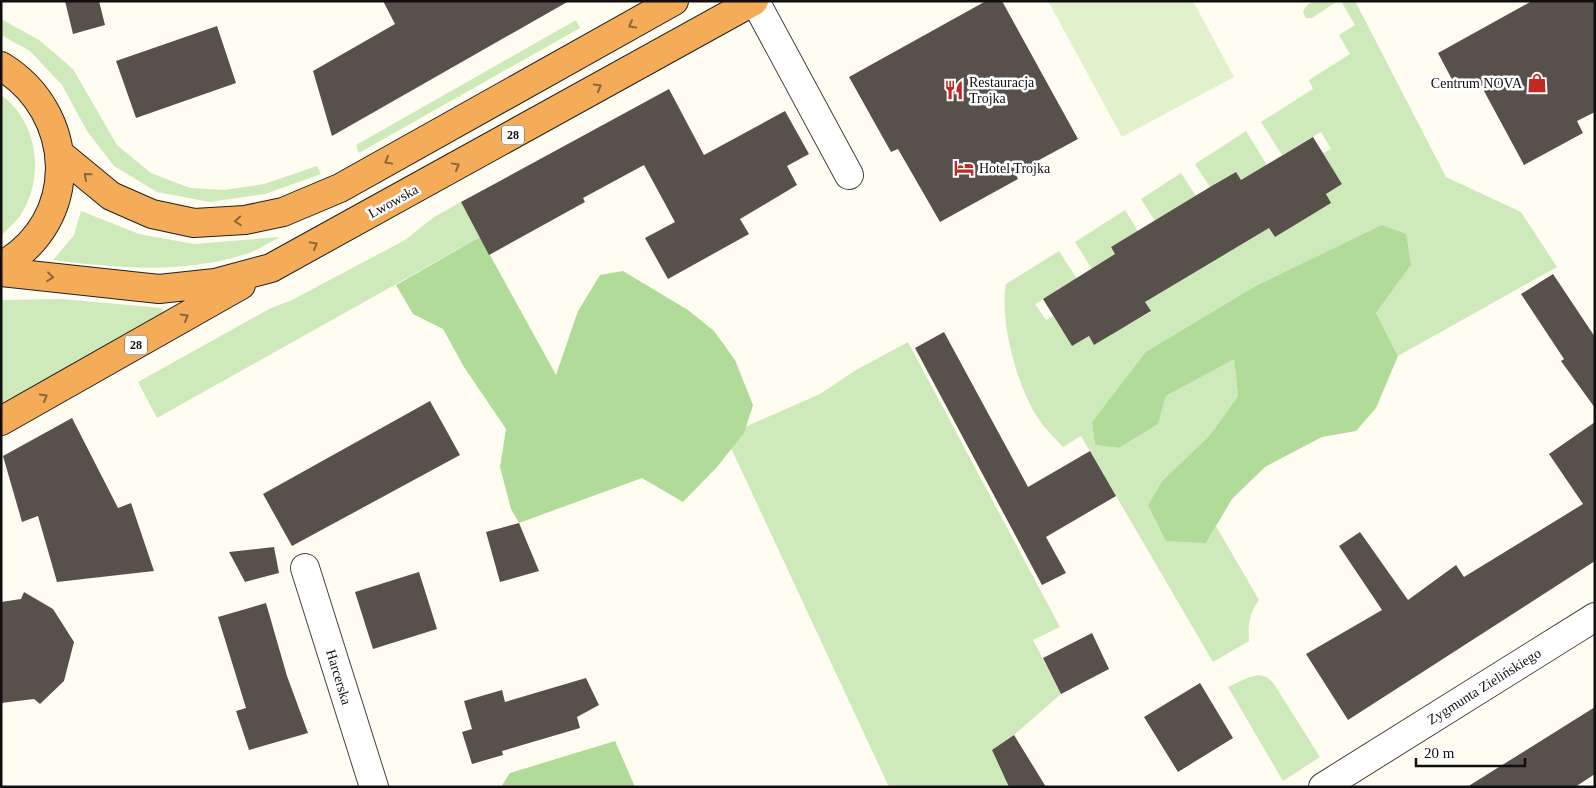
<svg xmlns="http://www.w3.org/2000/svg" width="1596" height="788" viewBox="0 0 1596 788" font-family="Georgia,serif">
<rect width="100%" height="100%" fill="#fffdf1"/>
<!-- green -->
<path fill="#cfeaba" d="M1313 1H1338L1312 18H1306L1303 13 1305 7Z
M1341 1H1355L1446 177 1521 212 1557 267 1398 356 1376 313 1411 265 1092 422 1095 445 1119 448 1158 424 1166 396 1234 358 1238 396 1210 435 1162 481 1148 505 1206 543 1216 526 1259 600C1249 613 1248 625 1249 641L1213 662 1081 436 1063 447C1055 438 1046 430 1040 421 1018 391 999 321 1006 284L1059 251 1077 279 1035 304 1046 320 1053 316 1072 346 1089 336 1094 345 1111 335 1124 319 1128 325 1151 312 1145 302 1190 275 1221 250 1224 255 1269 228 1275 237 1297 223 1326 194 1342 184 1323 153 1331 149 1321 132 1282 155 1261 122 1313 89 1309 80 1350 54 1339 35 1355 25Z
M1 19 39 40 73 69 117 145 151 173 190 188 224 190 264 184 317 166 321 174 265 194 210 202 157 192 114 166 87 131 62 85 30 51 1 35Z
M576 20 580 28 359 153 356 145Z
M1 95C39 122 45 179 20 216 15 223 7 229 1 236Z
M1246 131 1267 165 1241 180 1210 187 1195 164Z
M1181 173 1196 196 1155 221 1141 199Z
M461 202 480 237 157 418 138 382 271 308 292 300 405 240 434 217Z
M1125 210 1138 231 1111 247 1116 255 1092 269 1075 242Z
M81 211 139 234 194 244 280 237C268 243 255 252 243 255 180 274 117 268 53 260L74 235Z
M62 299 162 308 164 315 1 403V300Z
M908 342 1060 627 1033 640 1061 694 1014 735 992 750 1009 787H889L731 448 747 426 820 394 856 370Z
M1258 675 1267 677 1274 684 1320 757 1283 781 1228 687 1247 678Z"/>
<!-- forest -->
<path fill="#b1db99" d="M1382 225 1406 234 1411 265 1376 313 1398 356 1376 408 1356 431 1322 437 1265 467 1232 499 1206 543 1166 541 1148 505 1162 481 1210 435 1238 396 1234 359 1166 396 1158 424 1119 448 1095 445 1092 422 1146 352 1256 286Z
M480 237 556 375 578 311 600 275 623 271 688 310 714 331 735 360 753 405 744 433 717 467 683 502 642 478 519 523 511 509 500 467 506 429 464 367 443 329 413 314 396 285Z
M615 741 635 787H501L510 773Z"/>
<!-- pitch -->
<path fill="#e1f1cc" d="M1048 1H1193L1234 77 1122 137Z"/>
<!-- building -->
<path fill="#58514b" d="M65 1H99L105 25 73 34Z
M383 1H569L332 136 313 71 395 24Z
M986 1H1002L1078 139 1015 173 1018 179 940 222 898 149 891 152 849 77Z
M1532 1H1595V112L1577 121 1583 133 1524 165 1477 78 1457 89 1438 53Z
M217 26 236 83 136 118 116 61Z
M669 89 704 155 785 111 809 154 787 166 797 185 740 219 749 234 668 279 645 238 675 222 644 165 583 198 585 202 489 255 461 202Z
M1313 137 1342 184 1326 194 1331 203 1275 237 1269 228 1145 302 1151 311 1094 345 1089 336 1072 346 1043 299 1115 254 1111 247 1210 187 1236 172 1241 180Z
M1553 274 1595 337V408L1561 361 1564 359 1521 294Z
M944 332 1028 487 1090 451 1116 496 1046 537 1066 573 1042 585 915 348Z
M430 401 460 455 292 546 263 494Z
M72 418 118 508 131 503 154 571 57 582 38 516 22 522 3 456Z
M1595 422V561L1348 720 1306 654 1382 610 1339 546 1360 532 1408 600 1456 565 1464 577 1583 504 1549 454Z
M519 523 539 571 500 582 486 532Z
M274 547 279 573 245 582 229 552Z
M419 572 437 629 373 649 355 592Z
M24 592 53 609 74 642 64 681 40 704 34 699 1 703V602L21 599Z
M266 603 287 676 308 733 249 750 236 711 246 708 218 617Z
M1092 633 1109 669 1061 694 1043 658Z
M586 678 599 705 577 717 580 728 502 751 503 755 472 764 462 732 472 729 464 701 502 690 505 702Z
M1200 683 1233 738 1178 772 1144 717Z
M1595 707V774L1575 787H1467Z
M1014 735 1046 787H1009L992 750Z"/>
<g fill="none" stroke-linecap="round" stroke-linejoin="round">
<defs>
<path id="minor" d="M755 1 849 175
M305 568 374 787
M1323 787 1595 617"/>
<path id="highway" d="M1 66C77 112 82 221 1 266
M60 154 111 196 152 214 194 223 245 220 283 212 340 188 674 1
M1 272 159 289 215 283 271 268 754 1
M1 421 241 285"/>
</defs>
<!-- minor casing -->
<use href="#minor" stroke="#424242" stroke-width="30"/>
<!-- highway casing -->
<use href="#highway" stroke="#202020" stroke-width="30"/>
<!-- minor -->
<use href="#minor" stroke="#fff" stroke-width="28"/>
<!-- highway -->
<use href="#highway" stroke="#f5ac59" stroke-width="28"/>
</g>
<!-- one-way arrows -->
<defs><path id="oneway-chevron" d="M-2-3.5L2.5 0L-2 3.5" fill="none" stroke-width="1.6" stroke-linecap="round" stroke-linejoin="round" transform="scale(1.25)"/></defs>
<g stroke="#8e6538">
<use href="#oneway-chevron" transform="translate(632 25) rotate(151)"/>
<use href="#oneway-chevron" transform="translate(598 87) rotate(-29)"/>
<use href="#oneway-chevron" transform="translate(388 161) rotate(151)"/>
<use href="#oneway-chevron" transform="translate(456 166) rotate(-29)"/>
<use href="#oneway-chevron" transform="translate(87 176) rotate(-140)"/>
<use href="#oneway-chevron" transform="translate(238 221) rotate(176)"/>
<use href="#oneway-chevron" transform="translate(314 245) rotate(-29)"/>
<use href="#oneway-chevron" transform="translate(50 277) rotate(6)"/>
<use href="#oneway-chevron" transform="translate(185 317) rotate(-30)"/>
<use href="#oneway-chevron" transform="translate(44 397) rotate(-30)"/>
</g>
<!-- icons -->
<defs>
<symbol id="shop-bare" viewBox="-9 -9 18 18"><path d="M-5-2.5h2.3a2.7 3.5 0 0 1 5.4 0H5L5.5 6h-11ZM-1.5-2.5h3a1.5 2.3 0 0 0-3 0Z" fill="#c02a25" stroke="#fff" stroke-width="2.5" paint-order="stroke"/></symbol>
<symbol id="restaurant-bare" viewBox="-9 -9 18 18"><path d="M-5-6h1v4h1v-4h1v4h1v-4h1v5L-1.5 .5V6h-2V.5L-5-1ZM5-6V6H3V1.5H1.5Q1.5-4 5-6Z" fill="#c02a25" stroke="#fff" stroke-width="2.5" paint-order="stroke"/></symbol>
<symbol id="hotel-bare" viewBox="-9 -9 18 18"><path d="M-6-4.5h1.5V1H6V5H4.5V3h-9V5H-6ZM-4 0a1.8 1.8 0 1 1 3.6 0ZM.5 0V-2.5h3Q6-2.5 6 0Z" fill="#c02a25" stroke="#fff" stroke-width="2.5" paint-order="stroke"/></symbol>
</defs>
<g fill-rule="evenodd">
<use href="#shop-bare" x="1523" y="69" width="28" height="28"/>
<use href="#restaurant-bare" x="940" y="76" width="28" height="28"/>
<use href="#hotel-bare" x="950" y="154" width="28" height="28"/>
</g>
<g text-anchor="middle" stroke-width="5" stroke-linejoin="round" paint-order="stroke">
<!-- shield labels -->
<g fill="#fff" stroke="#575757" stroke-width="1">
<rect x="502" y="125.5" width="22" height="19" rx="4"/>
<rect x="125" y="335.5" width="22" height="19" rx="4"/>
</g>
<g font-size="12" font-weight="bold" fill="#0f0f0f">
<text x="513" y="139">28</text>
<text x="136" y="349">28</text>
</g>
<!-- poi labels -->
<g font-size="14" fill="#0f0f0f" stroke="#fff" text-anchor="start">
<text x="969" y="87">Restauracja<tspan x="969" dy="16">Trojka</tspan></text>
<text x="1522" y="88" text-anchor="end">Centrum NOVA</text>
<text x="979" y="173">Hotel Trojka</text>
</g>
<!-- street labels -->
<g font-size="14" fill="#0f0f0f" stroke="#fff">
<text transform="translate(393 201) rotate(-29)" y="5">Lwowska</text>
<text transform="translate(339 677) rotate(73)" y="5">Harcerska</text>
<text transform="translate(1484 686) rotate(-32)" y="5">Zygmunta Zielińskiego</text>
</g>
</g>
<!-- border -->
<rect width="1596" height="788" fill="none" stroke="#0f0f0f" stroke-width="5"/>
<!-- scale -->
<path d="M1416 758v8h109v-8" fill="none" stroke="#0f0f0f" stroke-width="2.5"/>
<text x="1424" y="758" font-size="15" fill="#0f0f0f" stroke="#ffffff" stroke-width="4" paint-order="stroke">20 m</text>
</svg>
